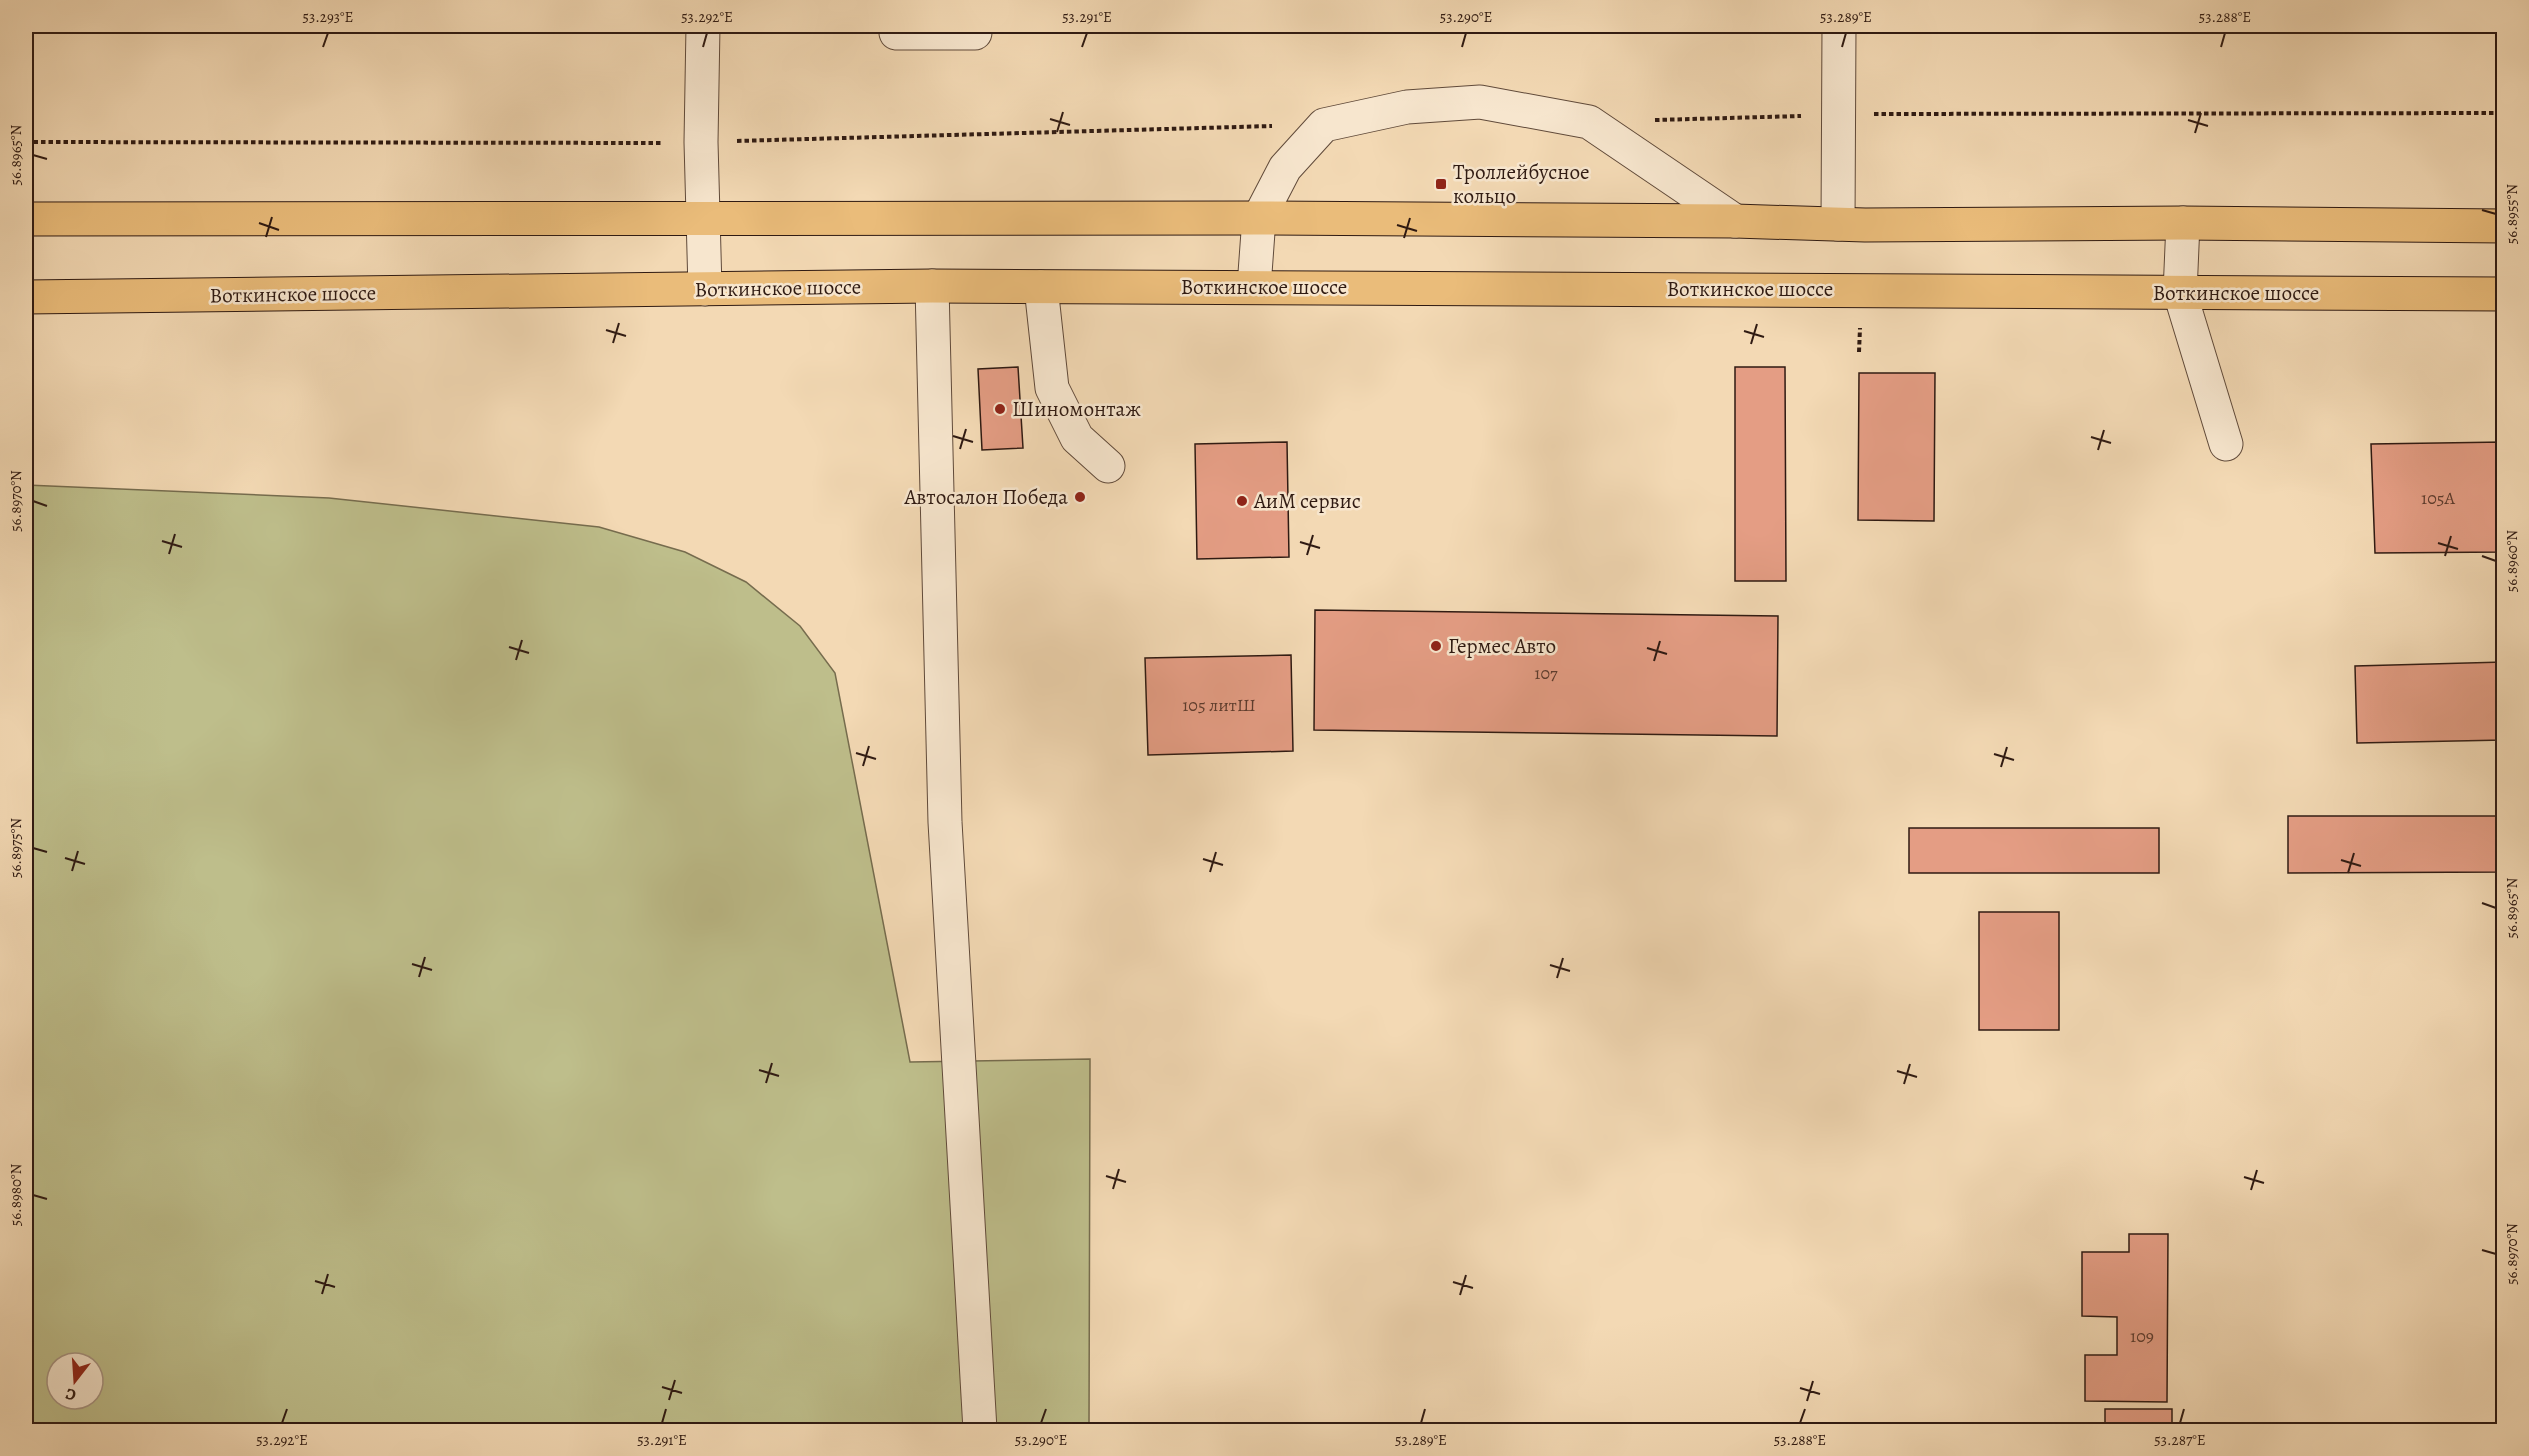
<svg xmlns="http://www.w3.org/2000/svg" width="2529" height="1456" viewBox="0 0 2529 1456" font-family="Alegreya,serif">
<rect width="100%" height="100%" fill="#f3d9b4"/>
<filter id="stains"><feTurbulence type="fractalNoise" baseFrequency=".00333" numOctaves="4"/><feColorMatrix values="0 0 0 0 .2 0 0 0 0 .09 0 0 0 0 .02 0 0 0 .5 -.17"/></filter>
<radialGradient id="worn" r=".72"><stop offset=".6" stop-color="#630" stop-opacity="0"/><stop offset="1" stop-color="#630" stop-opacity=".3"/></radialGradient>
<!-- green -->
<path fill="#bebe8b" stroke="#766c4e" stroke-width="1.5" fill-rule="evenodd" d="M26 485 329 498 599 527 685 552 746 582 800 626 835 673 910 1062 1090 1059 1089 1430H26ZM57 1363H93V1399H57Z"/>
<!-- building -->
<path fill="#e49d84" stroke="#2f1a12" stroke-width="1.5" d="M817 26H872V27Z
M1018 367 1023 448 982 450 978 369Z
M1735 367H1785L1786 581H1735Z
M1859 373H1935L1934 521 1858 520Z
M1287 442 1289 557 1197 559 1195 444Z
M2504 442V552L2375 553 2371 444Z
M1315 610 1778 616 1777 736 1314 730Z
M1291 655 1293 751 1148 755 1145 658Z
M2504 662V740L2357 743 2355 666Z
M2288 816H2504V872L2288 873Z
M1909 828H2159V873H1909Z
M1979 912H2059V1030H1979Z
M2129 1234H2168L2167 1402 2085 1401V1355H2117V1317L2082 1316V1252H2129Z
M2105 1409H2172V1430H2105Z"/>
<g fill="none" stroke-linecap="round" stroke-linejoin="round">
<defs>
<path id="minor" d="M703 26 701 142 705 289
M897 26 896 33H975V26
M2183 223 2180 293 2226 444
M1838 224 1839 26
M932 286 945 822 980 1430
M1041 287 1052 388 1077 438 1108 466
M1254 287 1259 218 1285 168 1324 125 1407 107 1480 102 1589 122 1735 221"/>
<path id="major" d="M26 219 1259 218 1735 221 1865 225 2183 223 2504 226
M26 297 932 286 2504 294"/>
</defs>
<!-- minor casing -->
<use href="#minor" stroke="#604a3a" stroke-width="35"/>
<!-- major casing -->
<use href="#major" stroke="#2f1a12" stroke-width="35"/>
<!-- path -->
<path stroke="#2f1a12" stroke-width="4" stroke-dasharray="4.5 3" stroke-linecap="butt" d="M1874 114 2504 113
M1655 120 1801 116
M737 141 1272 126
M26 142 663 143
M1859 352 1860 328"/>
<!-- minor -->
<use href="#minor" stroke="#f7e6ce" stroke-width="33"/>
<!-- major -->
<use href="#major" stroke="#eabc7a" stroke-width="33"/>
</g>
<!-- ticks -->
<path fill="none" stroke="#2f1a12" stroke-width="2" d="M323 47 328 33M703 47 707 33M1082 47 1087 33M1462 47 1466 33M1842 47 1846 33M2221 47 2225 33M1050 119 1070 125M2188 120 2208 126M1057 132 1063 112M2195 133 2201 113M33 155 47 159M2482 210 2496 214M259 223 279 230M1397 225 1417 231M266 237 272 217M1404 238 1410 218M606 330 626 336M1744 331 1764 337M613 343 619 323M1751 344 1757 324M953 436 973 442M2091 437 2111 443M960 449 966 429M2098 450 2104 430M33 501 47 506M162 541 182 547M1300 542 1320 548M2438 543 2458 549M169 554 175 534M1307 555 1313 535M2445 556 2451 536M2482 556 2496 561M509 647 529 653M1647 648 1667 654M516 660 522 640M1654 661 1660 641M856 753 876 759M1994 754 2014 760M863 766 869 746M2001 767 2007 747M33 848 47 852M65 858 85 864M1203 859 1223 865M2341 860 2361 866M72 871 78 851M1210 872 1216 852M2348 873 2354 853M2482 903 2496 908M412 964 432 970M1550 965 1570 971M419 977 425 957M1557 978 1563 958M759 1070 779 1076M1897 1071 1917 1077M766 1083 772 1063M1904 1084 1910 1064M1106 1176 1126 1182M2244 1177 2264 1183M1113 1189 1119 1169M2251 1190 2257 1170M33 1195 47 1199M2482 1250 2496 1254M315 1281 335 1287M1453 1282 1473 1288M322 1294 328 1274M1460 1295 1466 1275M662 1387 682 1393M1800 1388 1820 1394M669 1400 675 1380M1807 1401 1813 1381M282 1423 287 1409M662 1423 666 1409M1041 1423 1046 1409M1421 1423 1425 1409M1800 1423 1805 1409M2180 1423 2184 1409"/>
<!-- markers -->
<g fill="#8f2418" stroke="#f7e6ce" stroke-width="2">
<rect x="1435" y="178" width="12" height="12" rx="3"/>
<circle cx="1000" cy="409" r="6"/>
<circle cx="1080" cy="497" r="6"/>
<circle cx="1242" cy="501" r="6"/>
<circle cx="1436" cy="646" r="6"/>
</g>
<g text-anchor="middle" stroke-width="5" stroke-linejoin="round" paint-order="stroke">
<!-- number labels -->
<g font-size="18" fill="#5c3b2e">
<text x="2438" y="504">105А</text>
<text x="1546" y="679">107</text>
<text x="1219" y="711">105 литШ</text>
<text x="2142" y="1342">109</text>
</g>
<!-- poi labels -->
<g font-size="21" fill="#2f1a12" stroke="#f7e6ce" text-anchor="start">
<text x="1453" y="179">Троллейбусное<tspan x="1453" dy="24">кольцо</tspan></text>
<text x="1012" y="416">Шиномонтаж</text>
<text x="1068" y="504" text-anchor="end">Автосалон Победа</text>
<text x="1254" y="508">АиМ сервис</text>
<text x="1448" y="653">Гермес Авто</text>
</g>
<!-- street labels -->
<g font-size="21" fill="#2f1a12" stroke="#f7e6ce">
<text x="1264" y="294">Воткинское шоссе</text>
<text transform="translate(778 288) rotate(-1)" y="7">Воткинское шоссе</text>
<text x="1750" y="296">Воткинское шоссе</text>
<text x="2236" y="300">Воткинское шоссе</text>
<text transform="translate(293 294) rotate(-1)" y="7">Воткинское шоссе</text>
</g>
</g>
<!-- margin -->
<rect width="2529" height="1456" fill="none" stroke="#f3d9b4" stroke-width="66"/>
<!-- north arrow -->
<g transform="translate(75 1381) rotate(197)"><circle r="28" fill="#f7e6ce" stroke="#a79483" stroke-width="1.5"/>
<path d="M0-4.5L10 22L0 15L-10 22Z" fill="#8f2418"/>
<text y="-9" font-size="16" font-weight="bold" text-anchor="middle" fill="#2f1a12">С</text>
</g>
<rect x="33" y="33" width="2463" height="1390" fill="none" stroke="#2f1a12" stroke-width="2"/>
<g font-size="15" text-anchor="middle" fill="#2f1a12">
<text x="328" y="22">53.293°E</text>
<text x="707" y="22">53.292°E</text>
<text x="1087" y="22">53.291°E</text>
<text x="1466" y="22">53.290°E</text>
<text x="1846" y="22">53.289°E</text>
<text x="2225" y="22">53.288°E</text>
<text transform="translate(16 155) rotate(-90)" y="5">56.8965°N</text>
<text transform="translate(2512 214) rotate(-90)" y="5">56.8955°N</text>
<text transform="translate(16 501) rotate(-90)" y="5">56.8970°N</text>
<text transform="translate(2512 561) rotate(-90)" y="5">56.8960°N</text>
<text transform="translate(16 848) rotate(-90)" y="5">56.8975°N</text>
<text transform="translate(2512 908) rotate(-90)" y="5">56.8965°N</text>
<text transform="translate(16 1195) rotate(-90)" y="5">56.8980°N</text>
<text transform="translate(2512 1254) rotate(-90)" y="5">56.8970°N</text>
<text x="282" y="1445">53.292°E</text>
<text x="662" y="1445">53.291°E</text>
<text x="1041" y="1445">53.290°E</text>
<text x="1421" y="1445">53.289°E</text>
<text x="1800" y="1445">53.288°E</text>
<text x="2180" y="1445">53.287°E</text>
</g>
<rect width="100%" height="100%" filter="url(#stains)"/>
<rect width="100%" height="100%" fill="url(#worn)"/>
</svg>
